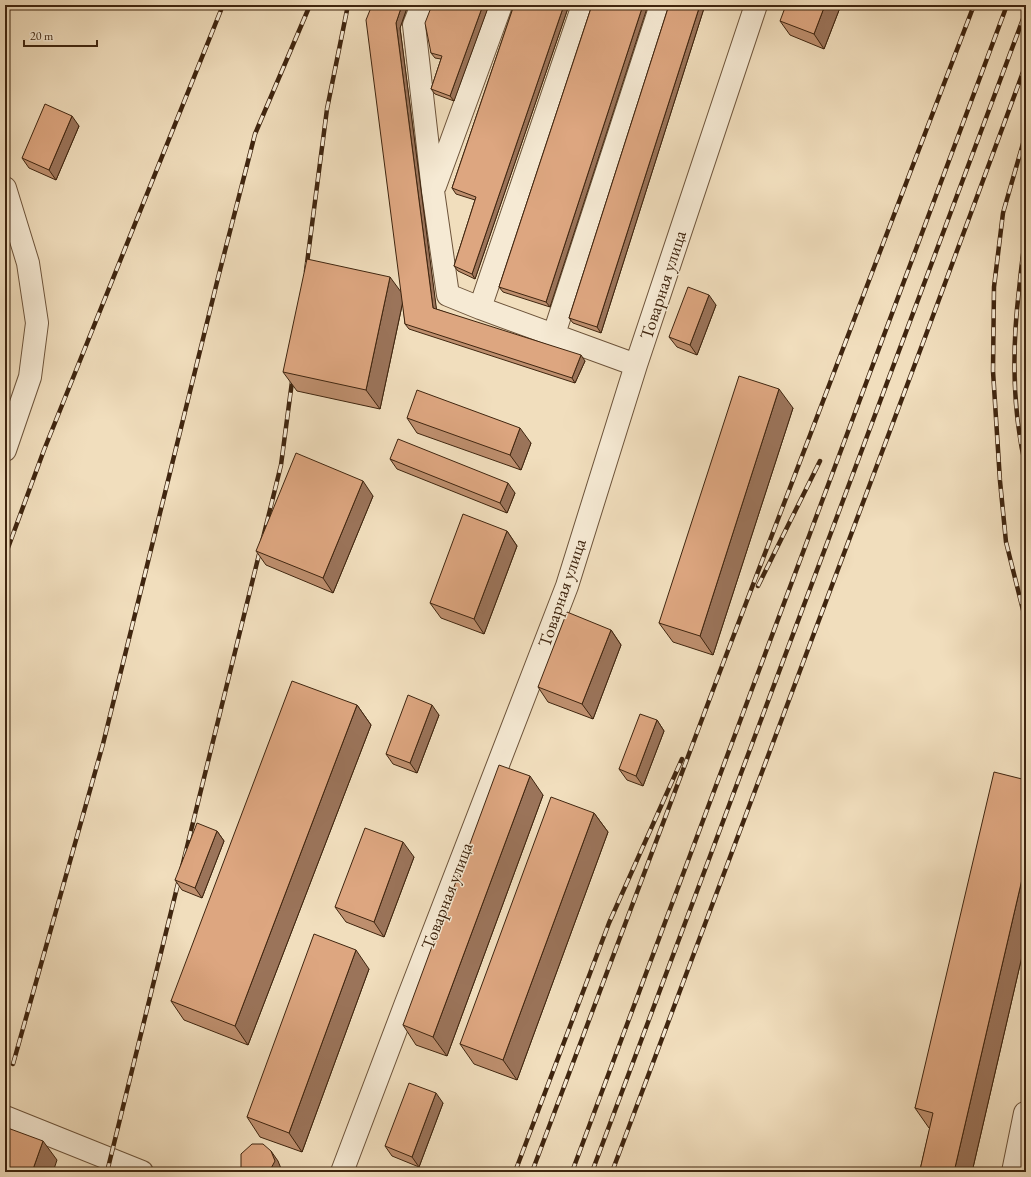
<svg xmlns="http://www.w3.org/2000/svg" width="1031" height="1177" viewBox="0 0 1031 1177" font-family="'EB Garamond',serif">
<rect width="100%" height="100%" fill="#f1debd"/>
<filter id="stains"><feTurbulence type="fractalNoise" baseFrequency=".005" numOctaves="4"/><feColorMatrix values="0 0 0 0 .2 0 0 0 0 .09 0 0 0 0 .02 0 0 0 .5 -.17"/></filter>
<radialGradient id="worn" r=".72"><stop offset=".6" stop-color="#630" stop-opacity="0"/><stop offset="1" stop-color="#630" stop-opacity=".3"/></radialGradient>
<g fill="none" stroke-linecap="round" stroke-linejoin="round">
<defs>
<path id="minor" d="M422 5 414 25 433 191 448 295 480 308 636 365
M435 186 501 5
M5 188 28 263 37 323 30 377 5 450
M480 308 583 5
M554 334 661 5
M5 1117 142 1172
M342 1172 406 1003 567 586 636 365 756 5
M1013 1172 1025 1113"/>
</defs>
<!-- minor casing -->
<use href="#minor" stroke="#6c533a" stroke-width="24"/>
<!-- minor -->
<use href="#minor" stroke="#f6ead4" stroke-width="22"/>
<defs>
<path id="rail" d="M1026 133 1003 213 994 287 993 371 1000 481 1006 542 1026 622
M1026 238C1022 255 1021 272 1019 290 1012 349 1012 410 1026 468
M306 271 327 109 348 5
M5 556 44 450 223 5
M758 586 820 461
M13 1064 103 744 218 278 255 134 310 5
M107 1172 281 465 293 374
M515 1172 609 923 682 759
M532 1172 719 674 974 5
M572 1172 1007 5
M592 1172 1026 11
M612 1172 927 332 1026 64"/>
</defs>
<!-- rail casing -->
<use href="#rail" stroke="#3f250f" stroke-width="4.5"/>
<!-- rail -->
<use href="#rail" stroke="#f6ead4" stroke-width="3" stroke-dasharray="9" stroke-linecap="butt"/>
</g>
<!-- wall -->
<path fill="#be8f6e" stroke="#3f250f" d="M372 5H408L400 28 436 309 585 361 575 383 409 329 405 324 403 301 380 409 297 391 283 372 402 293Z
M432 5 454 101 435 94 431 89 441 59 435 58 431 53Z
M514 5H569L475 279 458 271 454 266 475 200 456 194 452 188Z
M592 5 550 307 503 292 499 287Z
M669 5H705L601 333 573 323 569 318Z
M841 5 824 49 790 35 780 21Z
M79 126 56 180 29 168 22 158Z
M716 305 697 355 677 347 669 337Z
M793 408 713 655 673 642 659 623Z
M407 418 531 443 521 470 417 433Z
M390 459 515 493 507 513 397 469Z
M373 496 333 593 266 565 256 551Z
M507 531 517 546 484 634 441 618 430 603Z
M611 630 621 645 593 719 548 702 538 687Z
M357 705 371 725 248 1045 184 1020 171 1001Z
M439 715 417 773 393 764 386 754Z
M657 720 664 731 643 786 627 780 619 769Z
M1026 780V939L972 1172H922L920 1170 930 1128H929L915 1108Z
M543 795 447 1056 416 1045 403 1025Z
M594 813 608 832 517 1080 474 1064 460 1044Z
M217 831 224 841 202 898 182 890 175 880Z
M414 857 384 937 346 922 335 907Z
M369 969 302 1152 260 1137 247 1117Z
M443 1103 419 1167 392 1156 385 1146Z"/>
<!-- shaded-wall -->
<path fill="#9b745a" stroke="#3f250f" d="M402 5H408L400 28 437 313 433 308 396 23Z
M483 5H489L454 101 450 96Z
M564 5H569L475 279 472 274Z
M643 5H648L550 307 546 302Z
M700 5H705L601 333 597 327Z
M825 5H841L824 49 814 34Z
M72 116 79 126 56 180 49 170Z
M390 277 404 296 380 409 366 390Z
M709 295 716 305 697 355 690 345Z
M581 355 585 361 575 383 572 378Z
M779 389 793 408 713 655 700 636Z
M520 428 531 443 521 470 510 455Z
M363 481 373 496 333 593 323 578Z
M508 483 515 493 507 513 500 503Z
M507 531 517 546 484 634 474 619Z
M611 630 621 645 593 719 582 704Z
M357 705 371 725 248 1045 235 1026Z
M432 705 439 715 417 773 410 763Z
M657 720 664 731 643 786 636 776Z
M530 776 543 795 447 1056 433 1037Z
M594 813 608 832 517 1080 503 1060Z
M217 831 224 841 202 898 195 888Z
M403 842 414 857 384 937 374 922Z
M1026 862V939L972 1172H954Z
M356 950 369 969 302 1152 289 1133Z
M436 1093 443 1103 419 1167 412 1157Z
M43 1141 57 1160 53 1172H32Z
M271 1151 278 1161 282 1171 281 1172H269Z"/>
<!-- building -->
<path fill="#dda680" stroke="#3f250f" d="M372 5H402L396 23 433 308 581 355 572 378 405 324 366 20Z
M432 5H483L450 96 431 89 442 56 431 53 425 23Z
M514 5H564L472 274 454 266 476 197 452 188Z
M592 5H643L546 302 499 287Z
M669 5H700L597 327 569 318Z
M786 5H825L814 34 780 21Z
M45 104 72 116 49 170 22 158Z
M307 259 390 277 366 390 283 372Z
M688 287 709 295 690 345 669 337Z
M739 376 779 389 700 636 659 623Z
M417 390 520 428 510 455 407 418Z
M398 439 508 483 500 503 390 459Z
M296 453 363 481 323 578 256 551Z
M463 514 507 531 474 619 430 603Z
M567 612 611 630 582 704 538 687Z
M292 681 357 705 235 1026 171 1001Z
M408 695 432 705 410 763 386 754Z
M640 714 657 720 636 776 619 769Z
M499 765 530 776 433 1037 403 1025Z
M994 772 1026 780V862L954 1172H930L920 1170 933 1113 915 1108Z
M551 797 594 813 503 1060 460 1044Z
M197 823 217 831 195 888 175 880Z
M365 828 403 842 374 922 335 907Z
M314 934 356 950 289 1133 247 1117Z
M409 1083 436 1093 412 1157 385 1146Z
M5 1127 43 1141 32 1172H5Z
M252 1144H263L271 1151 275 1161 269 1172H245L241 1168V1154Z"/>
<g text-anchor="middle" stroke-width="3" stroke-linejoin="round" paint-order="stroke">
<!-- street labels -->
<g font-size="18" fill="#3f250f" stroke="#f6ead4">
<text transform="translate(663 285) rotate(-72)" y="6">Товарная улица</text>
<text transform="translate(562 593) rotate(-71)" y="6">Товарная улица</text>
<text transform="translate(447 896) rotate(-69)" y="6">Товарная улица</text>
</g>
</g>
<!-- margin -->
<rect width="1031" height="1177" fill="none" stroke="#f1debd" stroke-width="20"/>
<rect x="6" y="6" width="1019" height="1165" fill="none" stroke="#3f250f" stroke-width="2"/>
<rect x="10" y="10" width="1011" height="1157" fill="none" stroke="#3f250f"/>
<!-- scale -->
<path d="M24 40v6h73v-6" fill="none" stroke="#3f250f" stroke-width="2"/>
<text x="30" y="40" font-size="12" fill="#3f250f" stroke="#f6ead4" stroke-width="3" paint-order="stroke">20 m</text>
<rect width="100%" height="100%" filter="url(#stains)"/>
<rect width="100%" height="100%" fill="url(#worn)"/>
</svg>
